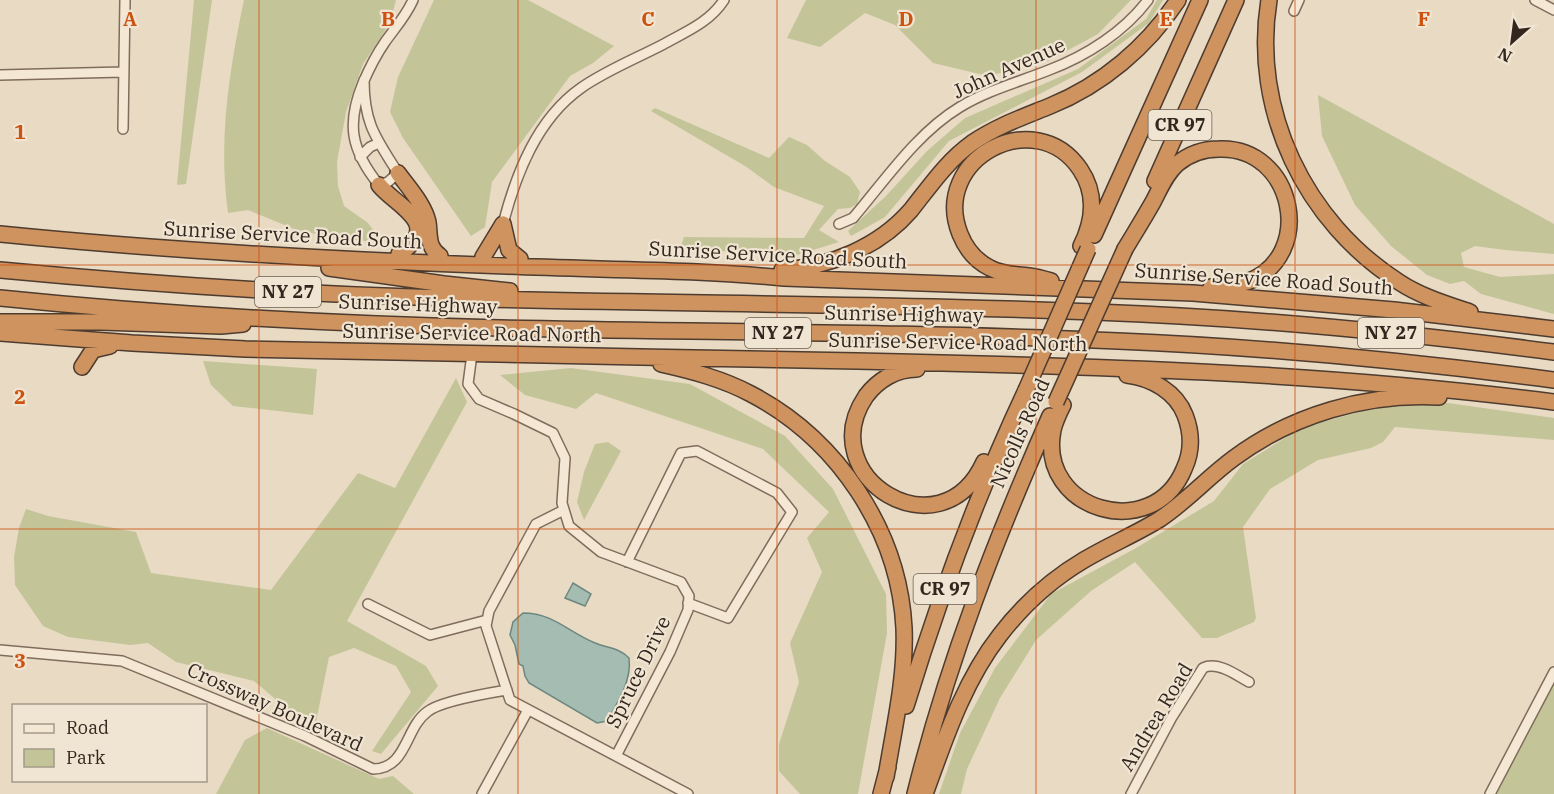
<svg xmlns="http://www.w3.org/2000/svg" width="1554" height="794" viewBox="0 0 1554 794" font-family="'IBM Plex Serif',serif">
<rect width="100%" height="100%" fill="#e8dac3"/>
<!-- green -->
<path fill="#c3c599" d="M194 0H212L186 184 177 185Z
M244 0H396L390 23 363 64 346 112 337 162 338 186 344 206 368 223 383 243 329 237 294 229 248 210 228 213C218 141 229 71 244 0Z
M434 0H528L614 46 593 63 570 76 492 182 485 227 471 236 403 138 390 112 398 77Z
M806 0H1131L1098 34 1048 61 988 76 933 63 895 25 865 13 820 47 787 38Z
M1157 0H1163L1149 23 1082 72 949 141 885 217 851 236 848 231 886 196 927 151 965 118 1078 69 1146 19Z
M1318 95 1554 224V254L1505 250 1475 246 1461 253 1464 267 1500 277 1554 274V314L1481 294 1464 281 1450 284 1427 275 1391 246 1355 205 1322 136Z
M655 108 769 158 789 137 807 145 825 161 850 177 860 192 857 204 850 208 838 209 819 230 839 242 797 255 680 249 684 237 804 238 824 206 774 187 745 166 651 111Z
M203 361 317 369 313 415 233 406 211 385Z
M571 368 690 384 785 436 833 489 886 594 887 633 858 794H800L779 771V744L799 682 790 643 822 572 807 538 829 512 763 449 596 393 576 409 525 395 500 375Z
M456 378 467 402 347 621 426 666 438 686 381 754 372 751 411 692 396 666 354 648 329 657 315 727 280 703 254 681 176 662 148 643 130 645 68 637 43 626 15 585 14 557 19 528 26 509 48 516 136 532 151 573 271 590 358 473 395 488Z
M1441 402 1554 418V440L1395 427 1383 442 1371 448 1318 460 1270 489 1243 527 1256 618 1254 622 1217 638H1202L1135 562 1091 591 1036 640 1000 698 967 769 961 794H939L960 733 995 668 1051 594 1136 548 1214 501 1243 464 1301 428 1377 407Z
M608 442 621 451 584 520 577 502 584 472 595 444Z
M1554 682V794H1494Z
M267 728 379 779 393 776 414 794H216L245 740Z"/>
<!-- water -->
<path fill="#a5bcb3" stroke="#6d887f" stroke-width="1.5" d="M573 583 591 594 585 606 565 598Z
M523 613C554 613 569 633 595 643 607 648 620 648 629 658 632 680 618 702 607 721L597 723 529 683 525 676 523 666 519 664 515 645 510 635 513 622Z"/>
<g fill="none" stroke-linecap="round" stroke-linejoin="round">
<defs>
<path id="minor" d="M1535 0 1554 10
M1294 11 1299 0
M0 75 123 72
M364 80C364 124 376 138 398 173L388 182 379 185C351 150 346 124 363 83 369 69 376 55 385 42 395 28 406 16 413 0
M123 129 125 0
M360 157 370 147 379 143
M503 224C516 174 537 119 581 88 605 71 635 59 662 45 685 32 709 23 724 0
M839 224 853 218C886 179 917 133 960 107 988 90 1019 82 1049 70 1086 56 1124 32 1148 0
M472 354 468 384 479 399 514 414 553 433 565 458 562 503 569 526 601 552 681 582 689 596 688 610 670 652 616 756
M564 510 536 524 489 611 486 626 510 700 688 794
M627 562 681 453 697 451 777 493 792 512 728 618 688 603
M368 604 430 635 487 620
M0 650 122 661 305 736 373 769C407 769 405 728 427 712 440 701 489 693 507 690
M482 794 528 710
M1131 794 1172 717 1203 668C1218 661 1236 675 1249 682
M1490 794 1554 672"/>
<path id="highway" d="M1269 0C1251 110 1305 222 1399 282 1420 296 1446 304 1470 312
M398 173C408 187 424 204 428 222 430 235 427 247 440 256
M1155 181 1236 0
M379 185C397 207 444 224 399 254
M503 224 509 250 520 259
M0 234C169 251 338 260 507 266 600 270 692 269 784 278L1193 293 1394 310 1554 329
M1094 235 1200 0
M1125 249C1134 234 1144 218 1153 202 1160 189 1165 175 1177 164 1189 154 1204 149 1219 149 1294 146 1317 256 1247 282 1235 286 1223 286 1211 287
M483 257 503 224
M329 268 444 284 510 291
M0 270C148 284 296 294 445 298 690 305 936 303 1180 316 1305 323 1430 336 1554 352
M782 270C830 267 879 247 911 210 930 186 947 161 972 143 997 126 1023 117 1050 106 1102 85 1147 47 1178 0
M1051 281C1044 279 1037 277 1029 276 1015 274 1003 275 990 268 976 261 966 249 960 234 930 159 1035 103 1080 169 1097 194 1094 220 1081 246
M0 298C166 315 333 324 500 328 706 332 912 332 1118 341 1264 347 1409 361 1554 380
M0 322H101L221 326 243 324
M0 333 132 343 245 349C449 354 653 357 857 361 1092 366 1321 372 1554 402
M661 364C692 371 723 379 751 394 837 439 899 530 904 628 906 678 894 727 886 777
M82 367 93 350 110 346
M917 369C896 369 878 380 866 396 811 477 941 557 984 462
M1063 405C1059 413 1055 421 1053 430 1037 511 1153 544 1184 469 1192 452 1192 433 1185 415 1176 392 1152 378 1127 375
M906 706C939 598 978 492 1026 390
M881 794 888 767
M915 794C947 664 996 538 1050 416
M925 794C945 739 964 681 1000 635 1023 605 1052 579 1084 560 1109 545 1136 534 1160 519 1187 501 1208 477 1234 458 1292 415 1366 393 1439 397"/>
</defs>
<!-- minor casing -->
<use href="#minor" stroke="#806c5c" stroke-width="12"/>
<!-- highway casing -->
<use href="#highway" stroke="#4e3c30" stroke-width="18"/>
<!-- minor -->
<use href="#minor" stroke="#f4e8d5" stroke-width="9"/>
<!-- highway -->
<use href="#highway" stroke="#ce935e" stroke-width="15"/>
<defs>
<path id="highway-bridge" d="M1026 390 1088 249
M1056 402 1125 249"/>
</defs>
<!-- highway-bridge casing -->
<use href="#highway-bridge" stroke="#4e3c30" stroke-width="18" stroke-linecap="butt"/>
<!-- highway-bridge -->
<use href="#highway-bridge" stroke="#ce935e" stroke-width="15"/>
</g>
<!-- grid -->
<path fill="none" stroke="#cd510f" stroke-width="1.5" stroke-opacity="0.55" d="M259 0V794M518 0V794M777 0V794M1036 0V794M1295 0V794M0 265H1554M0 529H1554"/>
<g text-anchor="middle" stroke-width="4.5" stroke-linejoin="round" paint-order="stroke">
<!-- shield labels -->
<g fill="#f0e5d2" stroke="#6b5f54" stroke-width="1.5">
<rect x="1148.5" y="110" width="63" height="30" rx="4.5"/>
<rect x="255" y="277" width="66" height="30" rx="4.5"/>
<rect x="745" y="318" width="66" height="30" rx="4.5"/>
<rect x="1358" y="318" width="66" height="30" rx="4.5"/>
<rect x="913.5" y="574" width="63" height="30" rx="4.5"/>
</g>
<g font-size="18" font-weight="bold" fill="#32261e">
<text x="1180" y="131">CR 97</text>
<text x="288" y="298">NY 27</text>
<text x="778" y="339">NY 27</text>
<text x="1391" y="339">NY 27</text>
<text x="945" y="595">CR 97</text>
</g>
<!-- street labels -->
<g font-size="20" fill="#32261e" stroke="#f0e5d2">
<text transform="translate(1009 68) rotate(-24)" y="7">John Avenue</text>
<text transform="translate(293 235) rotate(3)" y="7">Sunrise Service Road South</text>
<text transform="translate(778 255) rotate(3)" y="7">Sunrise Service Road South</text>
<text transform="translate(1264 279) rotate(4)" y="7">Sunrise Service Road South</text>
<text transform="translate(418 304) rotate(2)" y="7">Sunrise Highway</text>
<text transform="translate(904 314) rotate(1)" y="7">Sunrise Highway</text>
<text transform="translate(472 333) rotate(1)" y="7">Sunrise Service Road North</text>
<text transform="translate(958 342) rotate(1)" y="7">Sunrise Service Road North</text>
<text transform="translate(1020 433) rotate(-66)" y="7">Nicolls Road</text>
<text transform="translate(638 672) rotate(-64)" y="7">Spruce Drive</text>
<text transform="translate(275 707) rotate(24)" y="7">Crossway Boulevard</text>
<text transform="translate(1156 717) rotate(-59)" y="7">Andrea Road</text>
</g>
</g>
<g font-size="20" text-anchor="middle" font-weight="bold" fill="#cd510f" stroke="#f0e5d2" stroke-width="4.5" stroke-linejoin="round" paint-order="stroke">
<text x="130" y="26">A</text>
<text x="388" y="26">B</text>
<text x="648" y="26">C</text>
<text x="906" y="26">D</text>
<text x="1166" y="26">E</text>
<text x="1424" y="26">F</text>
<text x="20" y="139">1</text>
<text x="20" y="404">2</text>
<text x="20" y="668">3</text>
</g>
<!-- legend -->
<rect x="12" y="704" width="195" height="78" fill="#f0e5d2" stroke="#a4998a" stroke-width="1.5"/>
<rect x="24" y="724" width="30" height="9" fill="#f4e8d5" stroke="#a4998a" stroke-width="1.5"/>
<text x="66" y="734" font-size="18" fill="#32261e">Road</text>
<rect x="24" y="749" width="30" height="18" fill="#c3c599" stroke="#a4998a" stroke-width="1.5"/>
<text x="66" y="764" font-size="18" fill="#32261e">Park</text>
<!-- north arrow -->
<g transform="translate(1512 42) rotate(208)" stroke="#f0e5d2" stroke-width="4.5" paint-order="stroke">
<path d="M0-4.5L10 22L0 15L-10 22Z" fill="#32261e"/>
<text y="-9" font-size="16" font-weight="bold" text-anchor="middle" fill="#32261e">N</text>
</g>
</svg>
